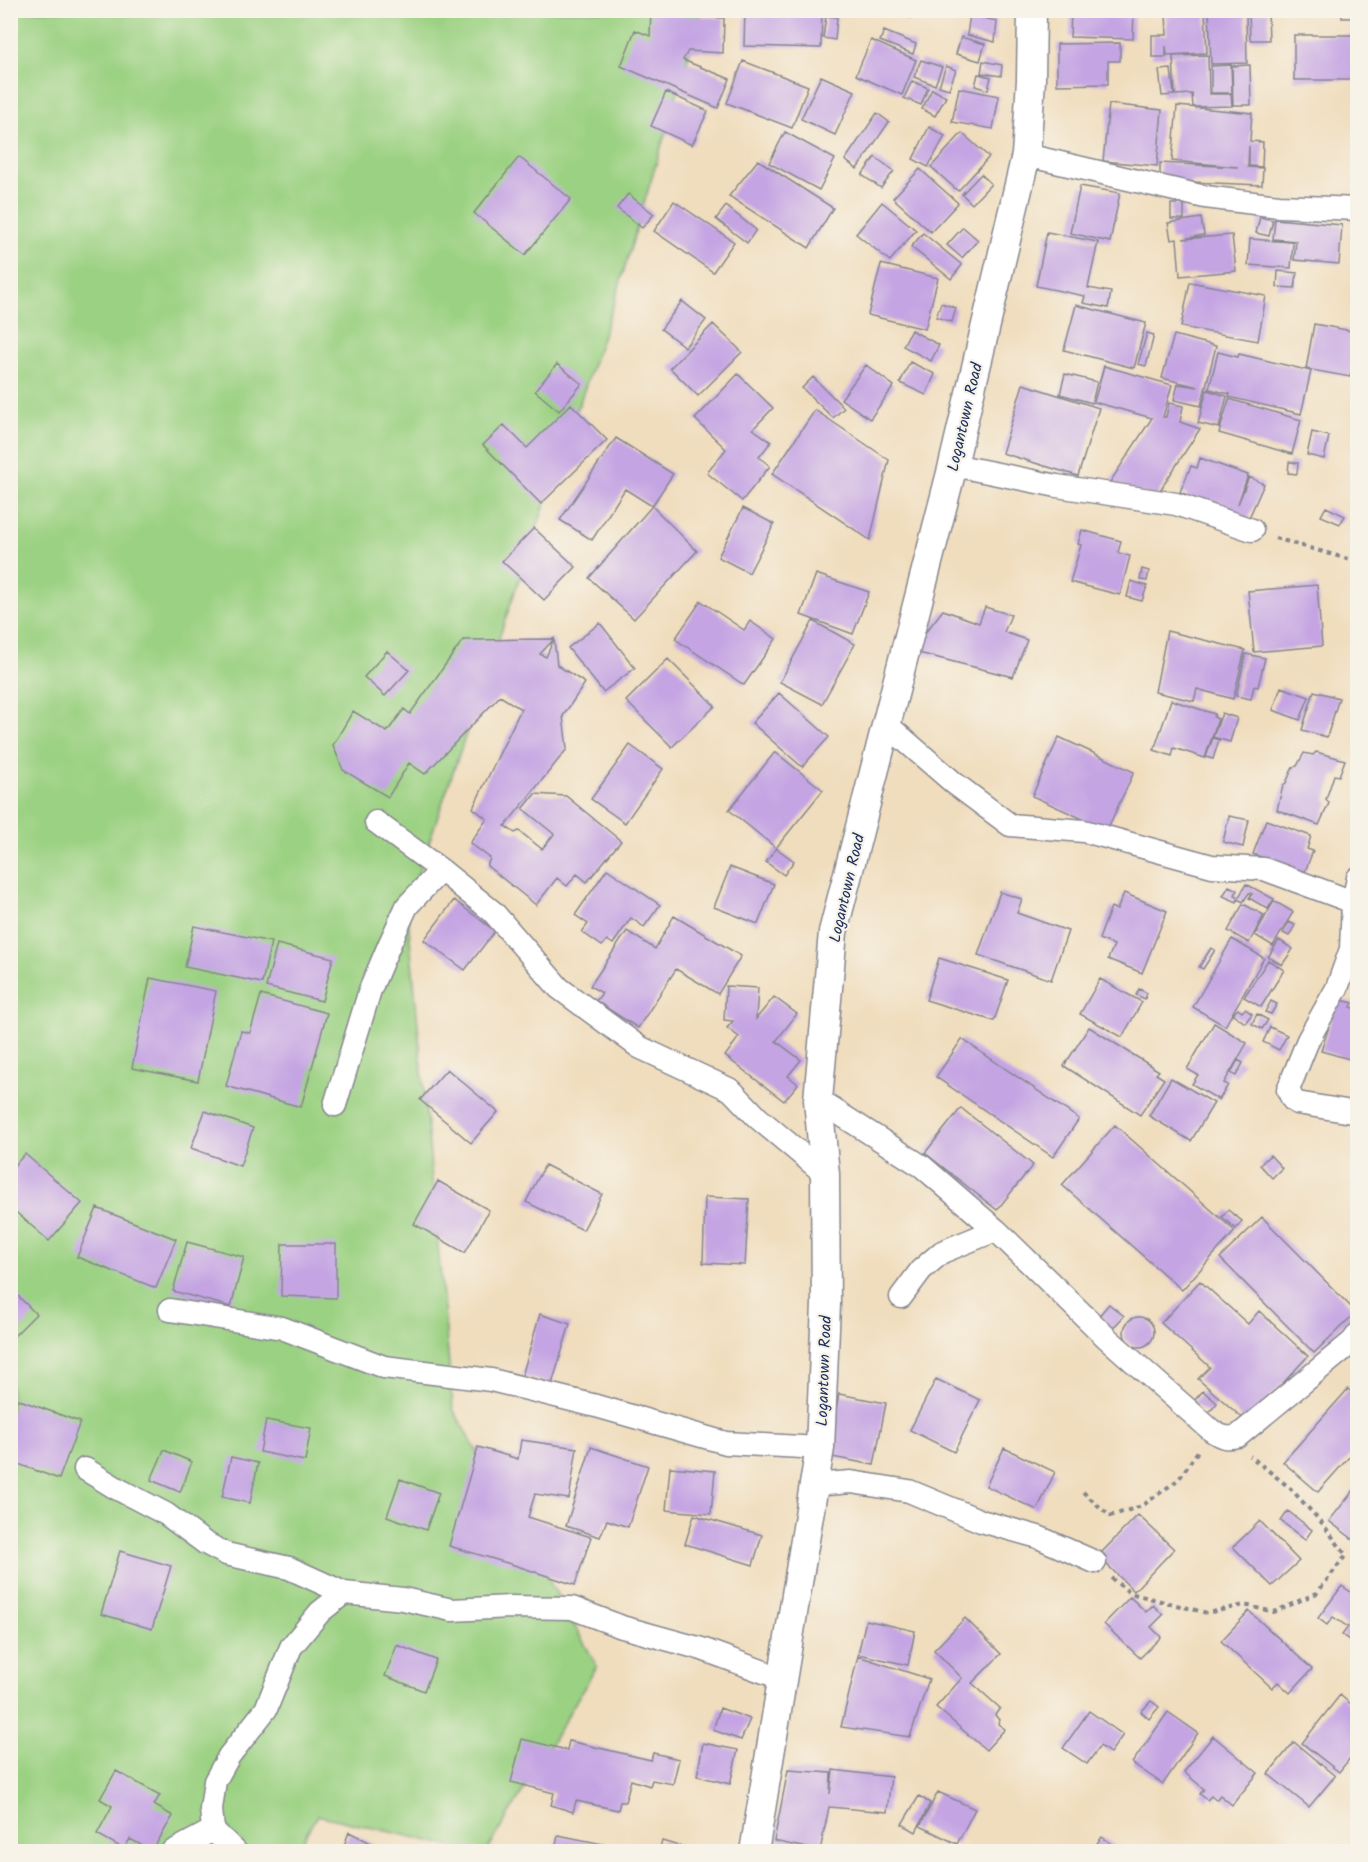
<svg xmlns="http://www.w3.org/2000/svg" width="1368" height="1862" viewBox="0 0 1368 1862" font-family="Kalam,sans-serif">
<rect width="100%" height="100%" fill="#f7f3e8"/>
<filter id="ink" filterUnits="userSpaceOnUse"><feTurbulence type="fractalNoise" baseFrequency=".0167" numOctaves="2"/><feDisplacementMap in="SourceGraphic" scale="12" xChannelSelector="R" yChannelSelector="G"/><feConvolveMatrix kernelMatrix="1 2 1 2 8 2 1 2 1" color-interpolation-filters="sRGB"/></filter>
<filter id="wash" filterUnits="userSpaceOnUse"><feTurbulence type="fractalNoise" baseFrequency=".008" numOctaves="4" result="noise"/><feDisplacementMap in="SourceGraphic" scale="24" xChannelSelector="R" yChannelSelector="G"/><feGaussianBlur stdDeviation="1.35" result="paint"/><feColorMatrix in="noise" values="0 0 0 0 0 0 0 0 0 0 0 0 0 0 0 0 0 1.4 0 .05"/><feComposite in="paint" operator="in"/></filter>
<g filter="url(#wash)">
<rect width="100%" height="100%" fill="#f0ddbd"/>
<!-- green -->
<path fill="#9bd182" stroke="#5b8070" stroke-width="1.5" d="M11 11H702L615 300 407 906 453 1409 597 1666 487 1851H473L317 1815 296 1851 11 1852Z"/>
<g id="blocks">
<!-- building -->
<path fill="#c4a4e3" d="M651 10H679V16L724 18 723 53 688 51 683 60 730 79 718 108 621 66 635 30 650 36Z
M745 10H822L821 48 744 46Z
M880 10H913L911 18Z
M918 10H951L949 18Z
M1071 10H1134L1133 39 1070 37Z
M1205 10 1207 53 1167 55 1166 46V57H1152V35H1167L1166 12Z
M1209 10 1246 12 1247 63 1211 64Z
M1342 11H1358V18H1342Z
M1268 12 1269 40H1250L1249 13Z
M970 15 997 21 995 42 967 35Z
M826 16 837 17 835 40 823 38Z
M884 31 916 44 913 54 880 41Z
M1294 35H1358V80H1294Z
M961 37 985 44 980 61 956 54Z
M871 40 916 60 902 95 856 75Z
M1120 43V61H1108V84L1057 85V44Z
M1208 55 1209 94H1231L1232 106 1193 107 1192 94 1175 95 1173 56Z
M921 60 942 67 935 85 914 77Z
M743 61 808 86 792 128 727 103Z
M983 61 1002 65 1001 76 981 73Z
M1231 65 1232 93H1211V66Z
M1250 65 1251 105H1233L1232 66Z
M946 66 956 70 949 89 939 86Z
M1171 69 1174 95 1162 96 1159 70Z
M978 74 991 77 988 90 975 86Z
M821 76 855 91 835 135 801 119Z
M912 81 928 88 921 105 904 98Z
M959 88 999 96 993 129 952 122Z
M932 89 946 97 935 116 922 109Z
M666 92 708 111 692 145 651 126Z
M1109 104 1162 110 1157 166 1103 161Z
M1177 106 1252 113 1250 141 1263 142 1262 167 1249 166V146L1248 167 1263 168 1262 185 1190 182V187L1160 180V163L1238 167 1172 161Z
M877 113 889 122 857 169 845 160Z
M929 127 945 136 928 167 913 159Z
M785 132 835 159 819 190 769 163Z
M962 133 989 157 958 191 931 167Z
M519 157 571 199 525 255 474 213Z
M875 157 894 171 881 188 862 175Z
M758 160 833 208 809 248 729 196Z
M920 169 958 203 931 232 893 198Z
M981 174 991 184 972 204 962 194Z
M1080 186 1120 193 1110 242 1070 233Z
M628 194 654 214 642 228 617 208Z
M674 201 734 242 713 272 654 231Z
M882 202 916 230 890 261 856 234Z
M1171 204H1184V219H1171Z
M726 206 756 230 747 243 716 219Z
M1260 217 1273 220 1269 236 1256 233Z
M1201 218 1204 235 1183 239 1232 235 1236 271 1180 276 1177 239 1171 240 1168 223Z
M1275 219 1342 225 1339 264 1294 260 1296 241 1273 239Z
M963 227 978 240 962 258 947 245Z
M1047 232 1098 242 1088 288 1111 292 1108 308 1083 303 1085 296 1036 286Z
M923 233 962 265 951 279 911 247Z
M1250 239 1293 242 1291 268 1248 265Z
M881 264 938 278 925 329 868 315Z
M1278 271 1297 273 1295 288 1277 287Z
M1190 282 1266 296 1258 341 1181 327Z
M682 301 706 320 685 347 661 329Z
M941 303 956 308 952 322 936 317Z
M1076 305 1146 323 1134 368 1064 350Z
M713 324 742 352 698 396 670 368Z
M1314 324 1358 332 1350 377 1306 369Z
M911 330 939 345 931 361 903 346Z
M1147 333 1154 335 1146 366 1138 364Z
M1174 335 1216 346 1201 406 1174 400 1178 384 1198 387 1162 378Z
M1218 352 1238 357 1239 354 1311 371 1301 414 1229 397 1230 394 1209 389Z
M910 362 935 374 926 395 900 383Z
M557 364 582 384 559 411 535 391Z
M866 365 894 386 870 419 841 399Z
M1104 366 1172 385 1163 417H1166L1169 403 1183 406 1180 422 1200 429 1155 498 1110 482 1152 418 1094 402Z
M738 374 773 408 753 429 771 442 759 457 770 466 742 501 707 473 726 449 695 419Z
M1065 374 1097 382 1092 403 1060 394Z
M813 377 844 408 833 418 802 388Z
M1023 384 1099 408 1078 476 1002 453Z
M1207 390 1227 396 1219 428 1198 423Z
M1229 399 1301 420 1292 454 1219 433Z
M571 404 607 440 541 504 483 445 504 425 527 448Z
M815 410 889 460 870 540 772 474Z
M1312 432 1329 436 1324 459 1307 455Z
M616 438 673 474 652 506 697 551 634 619 589 578 652 506 625 489 592 540 560 520Z
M1200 458 1248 475 1238 504 1249 477 1264 484 1248 520 1186 498 1187 495 1180 492 1191 466 1197 468Z
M1289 462 1298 463 1297 474 1288 473Z
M1326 507 1345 516 1340 524 1321 516Z
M743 508 774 524 749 573 718 557Z
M534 528 576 567 544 600 502 561Z
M1082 530 1121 541 1118 553 1130 556 1120 595 1070 582 1081 545 1078 544Z
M1142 569 1149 571 1147 581 1140 580Z
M816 574 869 592 853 634 801 615Z
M1131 581 1147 586 1142 601 1127 597Z
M1317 585 1322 646 1254 652 1248 591Z
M701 601 744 630 750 621 776 639 744 685 675 639Z
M985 607 1011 615 1004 632 1027 640 1013 677 911 651 943 610 979 623Z
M813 621 855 644 822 704 780 682Z
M600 623 635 668 603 692 568 648Z
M1167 631 1245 650 1233 699 1197 689 1194 701 1155 692Z
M554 639 540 654 546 657 554 639 557 665 585 683 563 716 567 749 505 826 515 833 519 831 542 849 554 834 523 809 535 794 566 796 621 841 587 882 577 874 567 886 557 878 536 905 487 866 490 858 470 843 487 819 473 808 521 709 500 696 425 774 409 763 388 797 343 770 333 745 353 711 387 732 404 709 410 714 463 640Z
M387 651 409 670 385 696 364 677Z
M1246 654 1265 658 1258 687 1254 686 1251 699 1236 696Z
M668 659 715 706 672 747 626 701Z
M1281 687 1309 697 1300 720 1273 710Z
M1314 691 1339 698 1327 737 1302 730Z
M779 693 829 737 802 767 752 723Z
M1171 700 1215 714 1214 717 1218 719 1205 758 1174 748 1172 756 1154 750Z
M1222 713 1237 718 1230 742 1213 737Z
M1059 737 1134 772 1107 830 1032 796Z
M1213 738 1219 740 1213 759 1206 757Z
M630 745 663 769 625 823 591 799Z
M775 752 823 790 776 848 729 810Z
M1316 752 1345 760 1339 776 1334 775 1326 799 1329 803 1319 825 1277 810 1283 785 1286 783 1293 767 1297 766 1304 753 1313 755Z
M1229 816 1249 820 1243 847 1223 842Z
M1266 820 1311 836 1307 849 1313 851 1302 879 1264 858 1253 854Z
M776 848 794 861 784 875 766 862Z
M730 867 774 884 758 924 714 907Z
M607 869 660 905 644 927 631 918 613 944 607 940 602 946 582 932 588 924 575 915Z
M1246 884 1274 899 1268 909 1249 898 1252 894 1249 893 1243 902 1238 899 1237 902 1223 896 1229 886 1237 890 1235 895 1239 897Z
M1000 892 1022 899 1017 913 1068 931 1051 980 978 955Z
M1124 893 1167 911 1142 973 1108 959 1114 945 1099 939 1111 907 1117 910Z
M454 900 495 931 465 970 424 940Z
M1274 901 1293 912 1273 946 1255 935Z
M1243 904 1264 915 1249 943 1228 931Z
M674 916 741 956 718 994 676 969 638 1028 596 1001 602 993 590 986 627 931 655 949Z
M1289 922 1295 925 1289 936 1283 933Z
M194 926 271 942 262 983 185 967Z
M1232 939 1264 958 1225 1026 1193 1007Z
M1279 940 1293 949 1282 965 1268 957Z
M277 944 333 958 322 1001 266 987Z
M1211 948 1215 950 1203 969 1199 967Z
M939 958 1008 980 994 1021 926 1000Z
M1268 960 1284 970 1261 1007 1244 997Z
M150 978 216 991 198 1081 132 1068Z
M1100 979 1142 1002 1122 1037 1080 1014Z
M726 986 758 988 756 1019 774 997 797 1014 776 1041 801 1060 788 1076 798 1084 784 1101 725 1056 739 1037 727 1028 733 1021 724 1020Z
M1139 989 1147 993 1145 999 1136 995Z
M261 995 327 1013 301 1107 226 1086 241 1031 250 1033Z
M1338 999 1353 1003 1351 1007 1358 1009V1078L1349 1075 1353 1060 1321 1051Z
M1271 1001 1277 1004 1271 1014 1265 1012Z
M1238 1009 1242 1012 1245 1009 1252 1014 1245 1023 1233 1014Z
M1257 1014 1268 1020 1262 1029 1252 1024Z
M1214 1023 1247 1043 1224 1083 1228 1085 1219 1100 1192 1084 1198 1075 1187 1069Z
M1089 1027 1159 1071 1156 1074 1164 1079 1140 1115 1064 1066Z
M1270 1027 1287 1035 1279 1050 1263 1042Z
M962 1039 1079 1119 1053 1157 936 1077Z
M1238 1060 1243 1063 1236 1076 1231 1073Z
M447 1069 498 1112 471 1143 420 1100Z
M1171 1078 1214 1103 1191 1141 1149 1116Z
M961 1108 1033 1165 997 1210 925 1153Z
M205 1111 253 1128 240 1166 191 1148Z
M1115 1125 1235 1231 1182 1290 1062 1185Z
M25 1154 82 1203 49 1241 10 1207V1170Z
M1270 1155 1282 1168 1272 1178 1260 1165Z
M545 1165 602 1194 583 1230 526 1202Z
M438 1181 489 1210 465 1253 414 1224Z
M705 1197 749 1199 745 1265 703 1263Z
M97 1208 176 1239 156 1288 77 1257Z
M1228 1210 1242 1221 1236 1229 1222 1217Z
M1262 1217 1356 1312 1314 1353 1220 1258Z
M187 1242 244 1257 231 1307 173 1291Z
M282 1244H336V1298L281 1296Z
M1200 1281 1248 1324 1259 1311 1308 1356 1247 1422 1198 1379 1210 1367 1161 1323Z
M10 1288 36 1314 14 1336 10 1332Z
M1109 1304 1124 1316 1111 1330 1097 1318Z
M540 1314 570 1324 552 1384 522 1376Z
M1124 1332a15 15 0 1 1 30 0a15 15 0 1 1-30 0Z
M936 1379 980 1400 954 1452 910 1430Z
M1348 1389 1358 1397V1447L1318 1492 1283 1462Z
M1203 1391 1217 1403 1208 1414 1193 1402Z
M839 1394 886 1403 874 1465 827 1456Z
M17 1399 80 1422 59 1479 10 1461V1416Z
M266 1420 311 1428 305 1461 260 1452Z
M521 1440 577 1448 569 1499 535 1494 528 1517 591 1537 575 1585 514 1565 449 1546 478 1447 518 1459Z
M591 1447 648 1466 628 1527 607 1520 600 1537 566 1526Z
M1004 1448 1055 1472 1037 1510 986 1486Z
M164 1450 192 1462 180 1492 151 1480Z
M231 1457 258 1463 250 1503 222 1497Z
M670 1467 715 1471 711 1514 666 1510Z
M400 1479 439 1493 426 1530 387 1516Z
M1358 1485V1543L1329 1521Z
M1288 1511 1312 1530 1305 1540 1281 1521Z
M694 1515 762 1535 753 1565 685 1544Z
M1138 1515 1174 1549 1134 1591 1098 1556Z
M1260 1521 1299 1561 1272 1586 1233 1547Z
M120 1551 171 1566 152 1629 101 1614Z
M1342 1586 1358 1597V1646L1342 1635 1348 1627 1333 1617 1327 1625 1318 1618Z
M1130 1597 1146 1612 1153 1605 1163 1615 1151 1627 1161 1637 1140 1658 1104 1624Z
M1249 1611 1312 1669 1290 1693 1278 1682 1272 1688 1221 1641Z
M965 1618 1001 1654 972 1683 1000 1708 995 1715 999 1720 998 1724 1005 1729 986 1750 936 1707 962 1678 934 1650Z
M866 1620 915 1631 908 1665 858 1654Z
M397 1645 436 1660 424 1691 385 1676Z
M858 1656 929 1679 910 1737 841 1727Z
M1340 1695 1358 1710V1748L1339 1772 1302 1743Z
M1151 1701 1159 1707 1149 1719 1141 1712Z
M720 1708 750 1719 741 1740 713 1730Z
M1089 1711 1123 1735 1110 1753 1100 1746 1087 1764 1063 1748Z
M1168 1712 1198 1733 1163 1784 1132 1763Z
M1213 1736 1258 1773 1232 1805 1220 1795 1216 1800 1211 1796 1207 1800 1200 1794 1204 1789 1184 1772Z
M522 1739 567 1750 569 1741 651 1760 653 1753 679 1759 673 1784 652 1780 650 1786 631 1780 625 1802H620L618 1810 576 1801 573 1812 551 1805 554 1793 511 1782Z
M1294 1742 1335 1776 1309 1807 1268 1774Z
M703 1743 738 1750 730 1784 697 1776Z
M788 1770 831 1773 830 1794 833 1770 891 1777 887 1812 829 1807 820 1851 774 1841Z
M116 1771 160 1795 154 1805 173 1816 152 1851 130 1839 124 1849 97 1834 112 1806 100 1799Z
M938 1792 975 1809 957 1844 920 1826Z
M919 1796 930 1803 916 1832 902 1824Z
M349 1832 387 1851H342Z
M558 1835 633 1850V1851H537L539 1846 555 1850Z
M1102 1837 1119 1849 1118 1851H1091Z
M662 1841 696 1851H659Z"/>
</g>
</g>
<g filter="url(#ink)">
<use href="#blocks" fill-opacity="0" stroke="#86868e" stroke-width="1.5"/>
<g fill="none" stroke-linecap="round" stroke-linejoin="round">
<defs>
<path id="minor" d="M1026 155 1205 197 1279 206 1358 209
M953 465 1057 486 1176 504 1252 530
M886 724 954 783 1010 825 1084 831 1212 866 1264 869 1353 902
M376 822 441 870 493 912 559 988 639 1047 731 1090 758 1118 825 1174
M1358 878 1353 902 1351 949 1337 988 1308 1040 1288 1090 1293 1100 1297 1103 1358 1113
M818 1100 923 1167 996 1230 1108 1339 1211 1430C1221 1437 1227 1439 1238 1436L1352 1342 1358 1334
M335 1105 370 990 390 943 407 906 441 870
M901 1297 921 1270 942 1252 996 1230
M170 1310 282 1328 384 1367 491 1380 596 1406 726 1443 820 1448
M85 1469 116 1488 166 1514 205 1543 226 1554 289 1568 344 1593
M814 1485 851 1482 909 1491 981 1521 1038 1537 1095 1562
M213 1830 236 1852
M172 1852 213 1830 211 1809 215 1781 229 1756 266 1709 291 1647 320 1612 344 1593 403 1599 452 1610 510 1607 572 1608 622 1627 702 1649 783 1679"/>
<path id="tertiary" d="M754 1852 820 1448 826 1304 825 1174 818 1100 833 932 953 465 1026 155 1031 80 1032 10"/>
</defs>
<!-- minor casing -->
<use href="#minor" stroke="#86868e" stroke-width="25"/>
<!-- tertiary casing -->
<use href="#tertiary" stroke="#86868e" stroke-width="31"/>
<!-- path -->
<path stroke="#86868e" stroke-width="4" stroke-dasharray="4.5 4.5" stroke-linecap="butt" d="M1275 538 1358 562
M1083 1492 1110 1516 1142 1506 1179 1479 1198 1451
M1111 1578 1130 1593 1207 1613 1244 1605 1274 1612 1317 1593 1346 1555 1322 1523 1290 1488 1250 1456"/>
<!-- minor -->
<use href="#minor" stroke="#fff" stroke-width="22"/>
<!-- tertiary -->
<use href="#tertiary" stroke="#fff" stroke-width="28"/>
</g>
</g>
<g text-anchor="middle" stroke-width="4.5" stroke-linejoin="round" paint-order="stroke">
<!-- street labels -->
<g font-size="16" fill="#1b2f5e" stroke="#f7f3e8">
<text transform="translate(964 417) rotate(-77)" y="6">Logantown Road</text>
<text transform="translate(846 888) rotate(-77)" y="6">Logantown Road</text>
<text transform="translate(823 1371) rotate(-88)" y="6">Logantown Road</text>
</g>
</g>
<!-- margin -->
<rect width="1368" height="1862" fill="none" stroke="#f7f3e8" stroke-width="36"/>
</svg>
